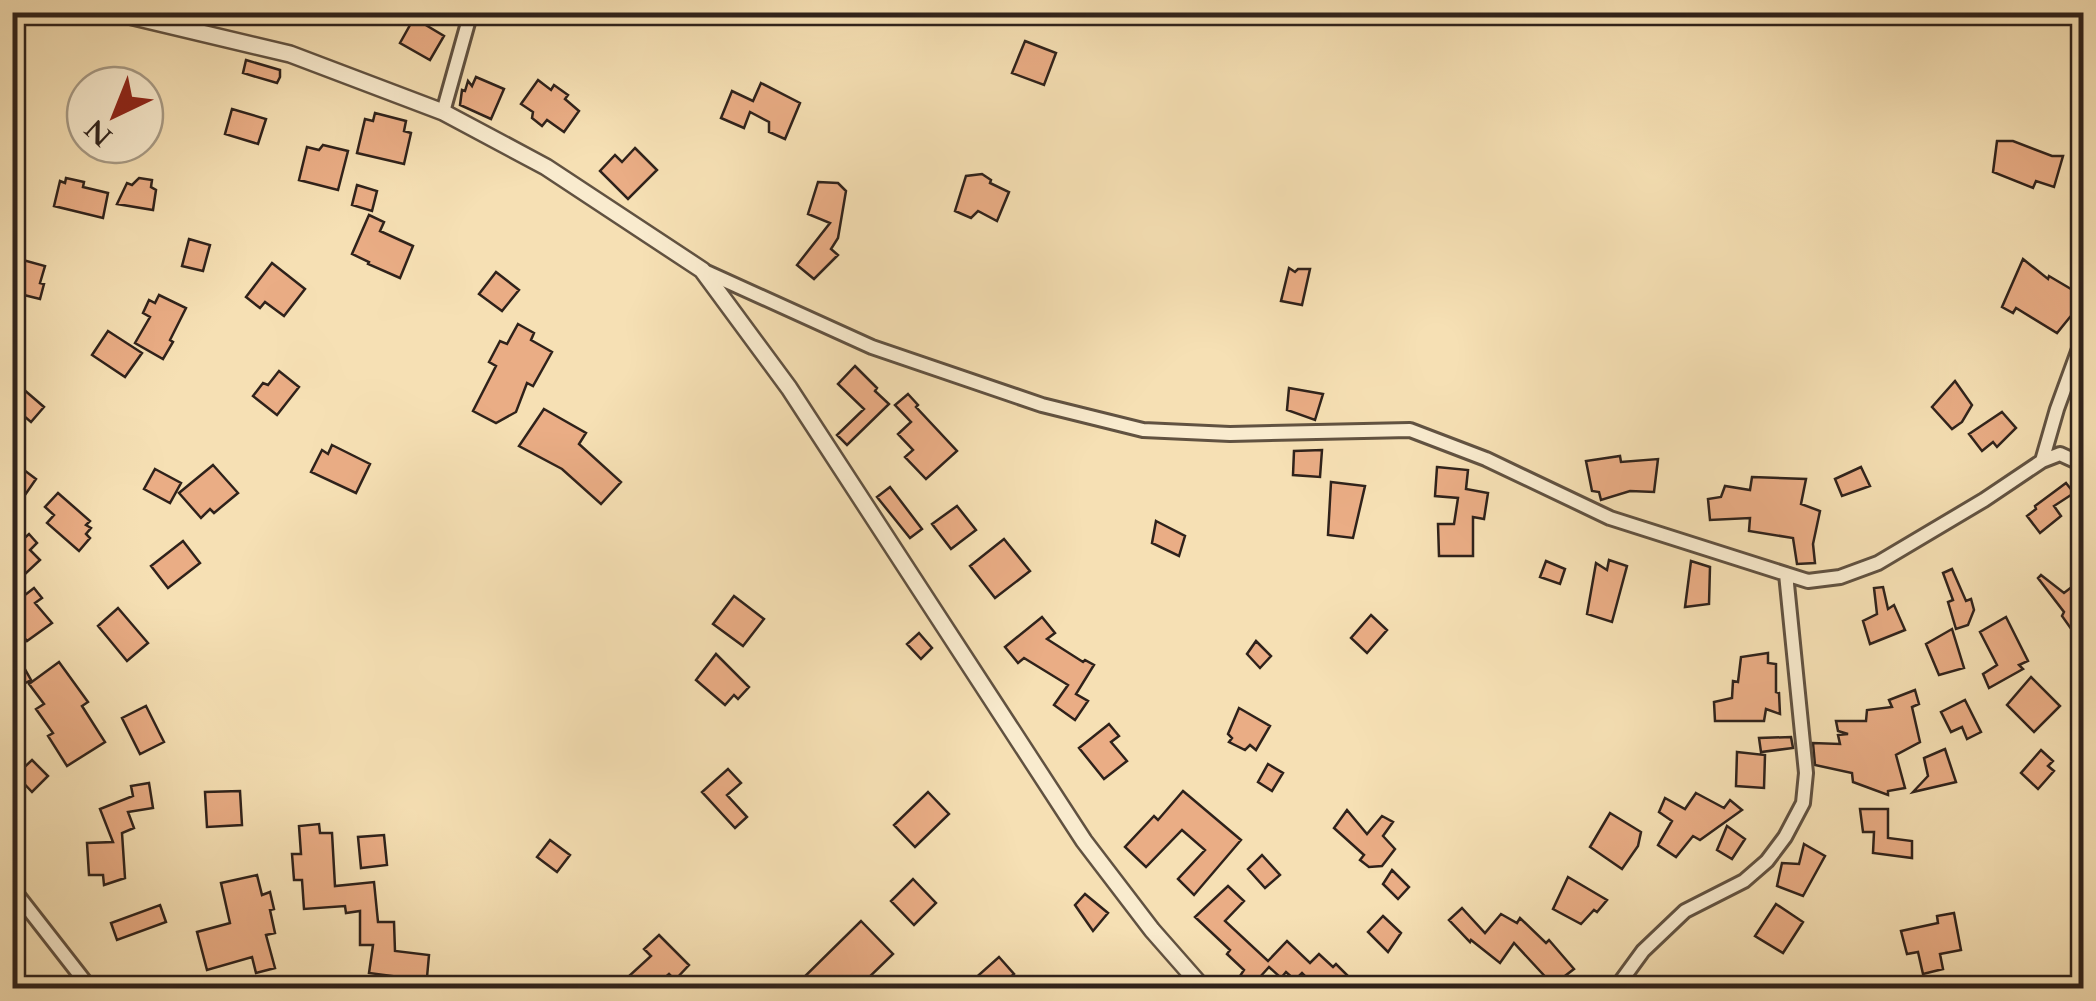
<svg xmlns="http://www.w3.org/2000/svg" width="2096" height="1001" viewBox="0 0 2096 1001" font-family="Cardo,serif">
<rect width="100%" height="100%" fill="#f6e0b4"/>
<filter id="stains"><feTurbulence type="fractalNoise" baseFrequency=".002" numOctaves="4"/><feColorMatrix values="0 0 0 0 .2 0 0 0 0 .09 0 0 0 0 .02 0 0 0 .5 -.17"/></filter>
<radialGradient id="worn" r=".72"><stop offset=".6" stop-color="#630" stop-opacity="0"/><stop offset="1" stop-color="#630" stop-opacity=".3"/></radialGradient>
<!-- building -->
<path fill="#eaad85" stroke="#2f221b" stroke-width="2.5" d="M414 18 444 36 430 60 400 43Z
M1025 41 1056 53 1044 85 1012 73Z
M246 60 280 70V77L277 83 243 73Z
M476 77 504 89 491 119 460 105 462 90 465 91 468 81 472 86Z
M538 80 551 90 554 85 568 95 565 99 579 111 564 132 547 120 542 126 532 118 533 112 521 104Z
M761 83 800 103 785 139 769 132V122L750 112 744 128 721 118 732 91 753 101Z
M232 109 266 119 258 144 225 134Z
M375 113 406 121 404 131 411 133 404 164 357 153 365 119 373 121Z
M1997 141H2013L2052 156H2063L2054 187 2036 181 2033 188 1993 172Z
M323 145 348 151 338 190 299 180 307 147 319 150Z
M635 148 657 170 628 199 600 171 615 155 622 162Z
M982 174 991 180 990 183 1009 192 997 221 978 211 971 218 955 211 966 176Z
M66 178 84 182 83 187 108 193 103 218 54 206 60 181 65 183Z
M139 178 152 180 151 187 156 190 153 210 117 204 127 183 132 185Z
M818 182 838 183 846 191 838 238 831 249 838 255 814 279 797 265 830 223 808 214Z
M357 185 377 191 372 211 352 205Z
M369 215 384 222 380 231 413 246 400 278 368 264 369 262 352 254Z
M189 239 210 245 203 271 182 266Z
M12 257 45 266 40 283 44 284 40 299 16 293 19 282 12 280Z
M2023 259 2048 279 2049 276 2081 295 2073 307 2076 309 2072 318 2070 317 2057 333 2016 308 2013 313 2002 307Z
M272 263 305 289 284 316 265 302 260 308 246 297Z
M1289 268 1295 272 1298 269H1310L1302 305 1281 301Z
M496 272 519 290 502 311 479 294Z
M159 295 186 308 170 340 173 342 163 359 135 343 150 317 143 313 149 300 155 303Z
M518 324 534 333 531 340 552 352 533 386 527 383 516 412 496 423 473 411 496 366 489 362 500 341 507 344Z
M108 331 142 353 125 377 92 355Z
M855 366 877 388 875 391 889 404 847 445 837 435 864 409 838 384Z
M279 371 299 387 277 415 253 396 263 383 268 385Z
M1955 381 1972 405 1962 422 1952 429 1932 407Z
M22 388 44 407 31 422 12 406V399Z
M1289 388 1323 394 1315 420 1287 410Z
M908 394 918 405 916 407 957 451 926 479 905 457 913 450 898 434 911 422 895 405Z
M544 409 586 433 579 444 621 482 601 504 562 469 519 446Z
M2002 412 2016 428 1997 447 1993 442 1982 451 1969 434Z
M332 445 370 464 356 493 311 472 322 450 328 454Z
M1322 450 1320 477 1293 475 1294 451Z
M1620 456 1621 462 1658 459 1654 492 1630 491 1601 500 1599 492 1592 491 1586 461Z
M12 461 36 479 25 495 12 485Z
M213 465 238 493 214 513 210 509 201 518 179 493Z
M1437 467 1468 470 1466 489 1488 493 1484 519 1473 517V556H1439L1438 524H1454L1458 498 1435 496Z
M1861 467 1870 486 1842 496 1835 479Z
M155 469 181 483 170 503 144 489Z
M1752 477 1806 479 1801 504 1820 511 1813 544 1815 563 1797 564 1793 538 1749 531 1750 518 1710 520 1708 499 1721 497 1725 486 1750 490Z
M1331 482 1365 486 1353 538 1328 535Z
M2066 483 2074 493 2054 506 2061 516 2040 533 2027 516 2036 509 2035 506Z
M890 487 922 529 910 538 877 497Z
M58 493 90 521 86 525 91 528 86 534 90 538 79 551 47 523 54 515 45 507Z
M957 506 976 530 951 549 932 524Z
M1156 521 1185 536 1179 556 1152 543Z
M29 534 37 543 30 550 40 560 24 575 12 562V549Z
M1004 539 1030 571 995 598 970 566Z
M183 541 200 563 168 588 151 566Z
M1609 560 1627 566 1612 622 1587 614 1596 563 1607 570Z
M1546 561 1565 569 1560 584 1540 577Z
M1691 561 1710 567 1709 604 1685 607Z
M1952 569 1966 601 1971 599 1974 610 1968 625 1956 629 1948 602 1953 600 1943 573Z
M2041 575 2064 593 2073 586 2084 599V647L2062 616 2064 612 2038 578Z
M1883 587 1888 609 1894 605 1905 630 1870 644 1863 621 1877 614 1874 588Z
M34 588 42 598 35 603 52 623 27 641 12 623V605Z
M734 596 764 619 743 646 713 624Z
M118 608 148 643 127 661 98 626Z
M1371 615 1387 630 1367 653 1351 638Z
M1042 617 1055 633 1047 639 1083 662 1085 660 1094 665 1076 694 1088 701 1075 720 1054 705 1068 685 1024 658 1018 663 1005 647Z
M2006 617 2028 661 2019 665 2023 669 1989 688 1983 674 1997 665 1980 632Z
M1952 629 1964 668 1939 675 1926 644Z
M919 633 932 648 921 659 907 644Z
M1256 641 1271 656 1260 668 1247 654Z
M12 646 31 680 12 690Z
M1768 653V663L1776 664V692L1779 693 1780 714 1766 709 1764 721H1715L1714 702 1732 698 1733 681 1738 682 1741 657Z
M716 654 749 687 738 699 734 695 725 705 696 680Z
M59 662 88 702 82 706 105 742 67 766 48 736 53 733 36 709 44 704 29 684Z
M2031 677 2060 706 2034 732 2007 705Z
M1915 690 1919 704 1912 707 1920 742 1896 755 1905 788 1888 791V795L1853 782 1852 773 1815 765 1813 743 1840 744 1838 735 1848 734 1838 731 1836 721H1866L1867 710 1892 707 1889 700Z
M1965 700 1981 732 1967 739 1962 727 1951 732 1941 712Z
M146 706 164 742 140 754 122 718Z
M1239 708 1270 726 1256 750 1250 745 1245 750 1229 742 1232 738 1228 734Z
M1109 724 1119 736 1111 742 1127 761 1104 779 1079 748Z
M1791 737 1793 748 1761 752 1759 738Z
M1945 749 1956 782 1913 792 1928 776 1924 758Z
M2041 750 2053 761 2048 766 2054 771 2038 789 2021 773Z
M1737 752 1765 755 1764 788 1736 786Z
M32 760 48 776 32 792 16 775Z
M1268 764 1283 773 1272 791 1258 782Z
M728 769 741 783 727 795 747 817 735 828 702 792Z
M149 783 153 808 128 812 134 828 122 833 125 878 104 885 103 875H89L87 843 113 842 100 809 133 796 131 786Z
M240 791 242 825 207 827 205 792Z
M1183 791 1241 840 1194 895 1178 879 1205 850 1182 830 1146 867 1125 847 1154 816 1158 820Z
M928 792 949 814 915 847 894 825Z
M1696 793 1724 808 1730 800 1742 810 1700 840 1693 836 1676 857 1658 845 1672 821 1659 812 1665 798 1685 809Z
M1860 809H1888V838L1912 841V858L1873 853 1874 832H1863Z
M1347 810 1367 834 1382 816 1393 822 1383 836 1395 849 1382 866 1369 867 1360 860 1364 855 1334 828Z
M1610 813 1641 832 1638 846 1622 869 1590 847Z
M319 824 320 833H332L335 886 374 882 378 922H394L395 951 429 955 426 988H399L400 977 369 973 373 945H360V911L346 913 345 906 304 909 302 880H294L292 854H301L299 826Z
M1727 826 1745 839 1732 859 1717 850Z
M384 835 387 865 361 868 358 837Z
M550 840 570 855 557 872 537 857Z
M1804 844 1825 856 1803 896 1777 886 1782 863 1799 864Z
M1262 855 1280 875 1265 888 1248 869Z
M1392 870 1409 887 1398 899 1383 884Z
M257 875 262 895 270 892 274 909 270 910 275 933 266 935 275 968 256 973 252 957 207 970 197 932 230 923 221 883Z
M1568 877 1607 900 1597 912 1594 910 1581 924 1553 909Z
M913 879 936 903 914 925 891 901Z
M1228 886 1244 901 1225 921 1268 961 1287 941 1310 963 1319 954 1333 967 1336 964 1360 988H1317L1302 973 1295 980 1286 972 1281 978 1269 967 1251 987 1240 976 1244 970 1227 954 1230 950 1195 917Z
M1085 894 1108 913 1093 931 1075 905Z
M1776 904 1803 922 1783 953 1755 936Z
M160 905 166 922 117 940 111 923Z
M1462 908 1485 933 1501 914 1517 923 1520 918 1546 943 1549 940 1574 969 1553 985 1514 943 1500 963 1471 940 1470 942 1449 920Z
M1954 913 1961 950 1940 954 1943 969 1923 974 1918 952 1907 954 1901 931 1938 923 1937 916Z
M1383 916 1401 933 1388 952 1368 932Z
M861 921 893 954 858 988H793Z
M659 935 689 965 675 980 669 974 653 988H616L651 956 644 949Z
M999 957 1014 974 998 988H978L972 981Z"/>
<g fill="none" stroke-linecap="round" stroke-linejoin="round">
<defs>
<path id="minor" d="M443 112 471 12
M702 270 872 347 1042 405 1143 430 1230 434 1410 430 1486 459 1610 518 1808 581 1840 577 1878 563 1984 500 2042 461 2060 454 2084 465
M2042 461 2057 409 2084 335
M12 888 90 988
M1616 988 1643 951 1685 911 1744 881 1767 861 1785 837 1803 803 1806 773 1786 574"/>
<path id="tertiary" d="M113 12 290 54 443 112 546 167 702 270 789 388 1084 841 1152 930 1203 988"/>
</defs>
<!-- minor casing -->
<use href="#minor" stroke="#615241" stroke-width="18"/>
<!-- tertiary casing -->
<use href="#tertiary" stroke="#615241" stroke-width="20"/>
<!-- minor -->
<use href="#minor" stroke="#f9ebce" stroke-width="12"/>
<!-- tertiary -->
<use href="#tertiary" stroke="#f9ebce" stroke-width="15"/>
</g>
<!-- margin -->
<rect width="2096" height="1001" fill="none" stroke="#f6e0b4" stroke-width="50"/>
<rect x="15" y="15" width="2066" height="971" fill="none" stroke="#2f221b" stroke-width="5"/>
<rect x="25" y="25" width="2046" height="951" fill="none" stroke="#2f221b" stroke-width="2.5"/>
<!-- north arrow -->
<g transform="translate(115 115) rotate(223)"><circle r="48" fill="#f9ebce" stroke="#a89b86" stroke-width="2.5"/>
<path d="M0-8L18 38L0 25L-18 38Z" fill="#8f2418"/>
<text y="-15" font-size="28" font-weight="bold" text-anchor="middle" fill="#2f221b">N</text>
</g>
<rect width="100%" height="100%" filter="url(#stains)"/>
<rect width="100%" height="100%" fill="url(#worn)"/>
</svg>
